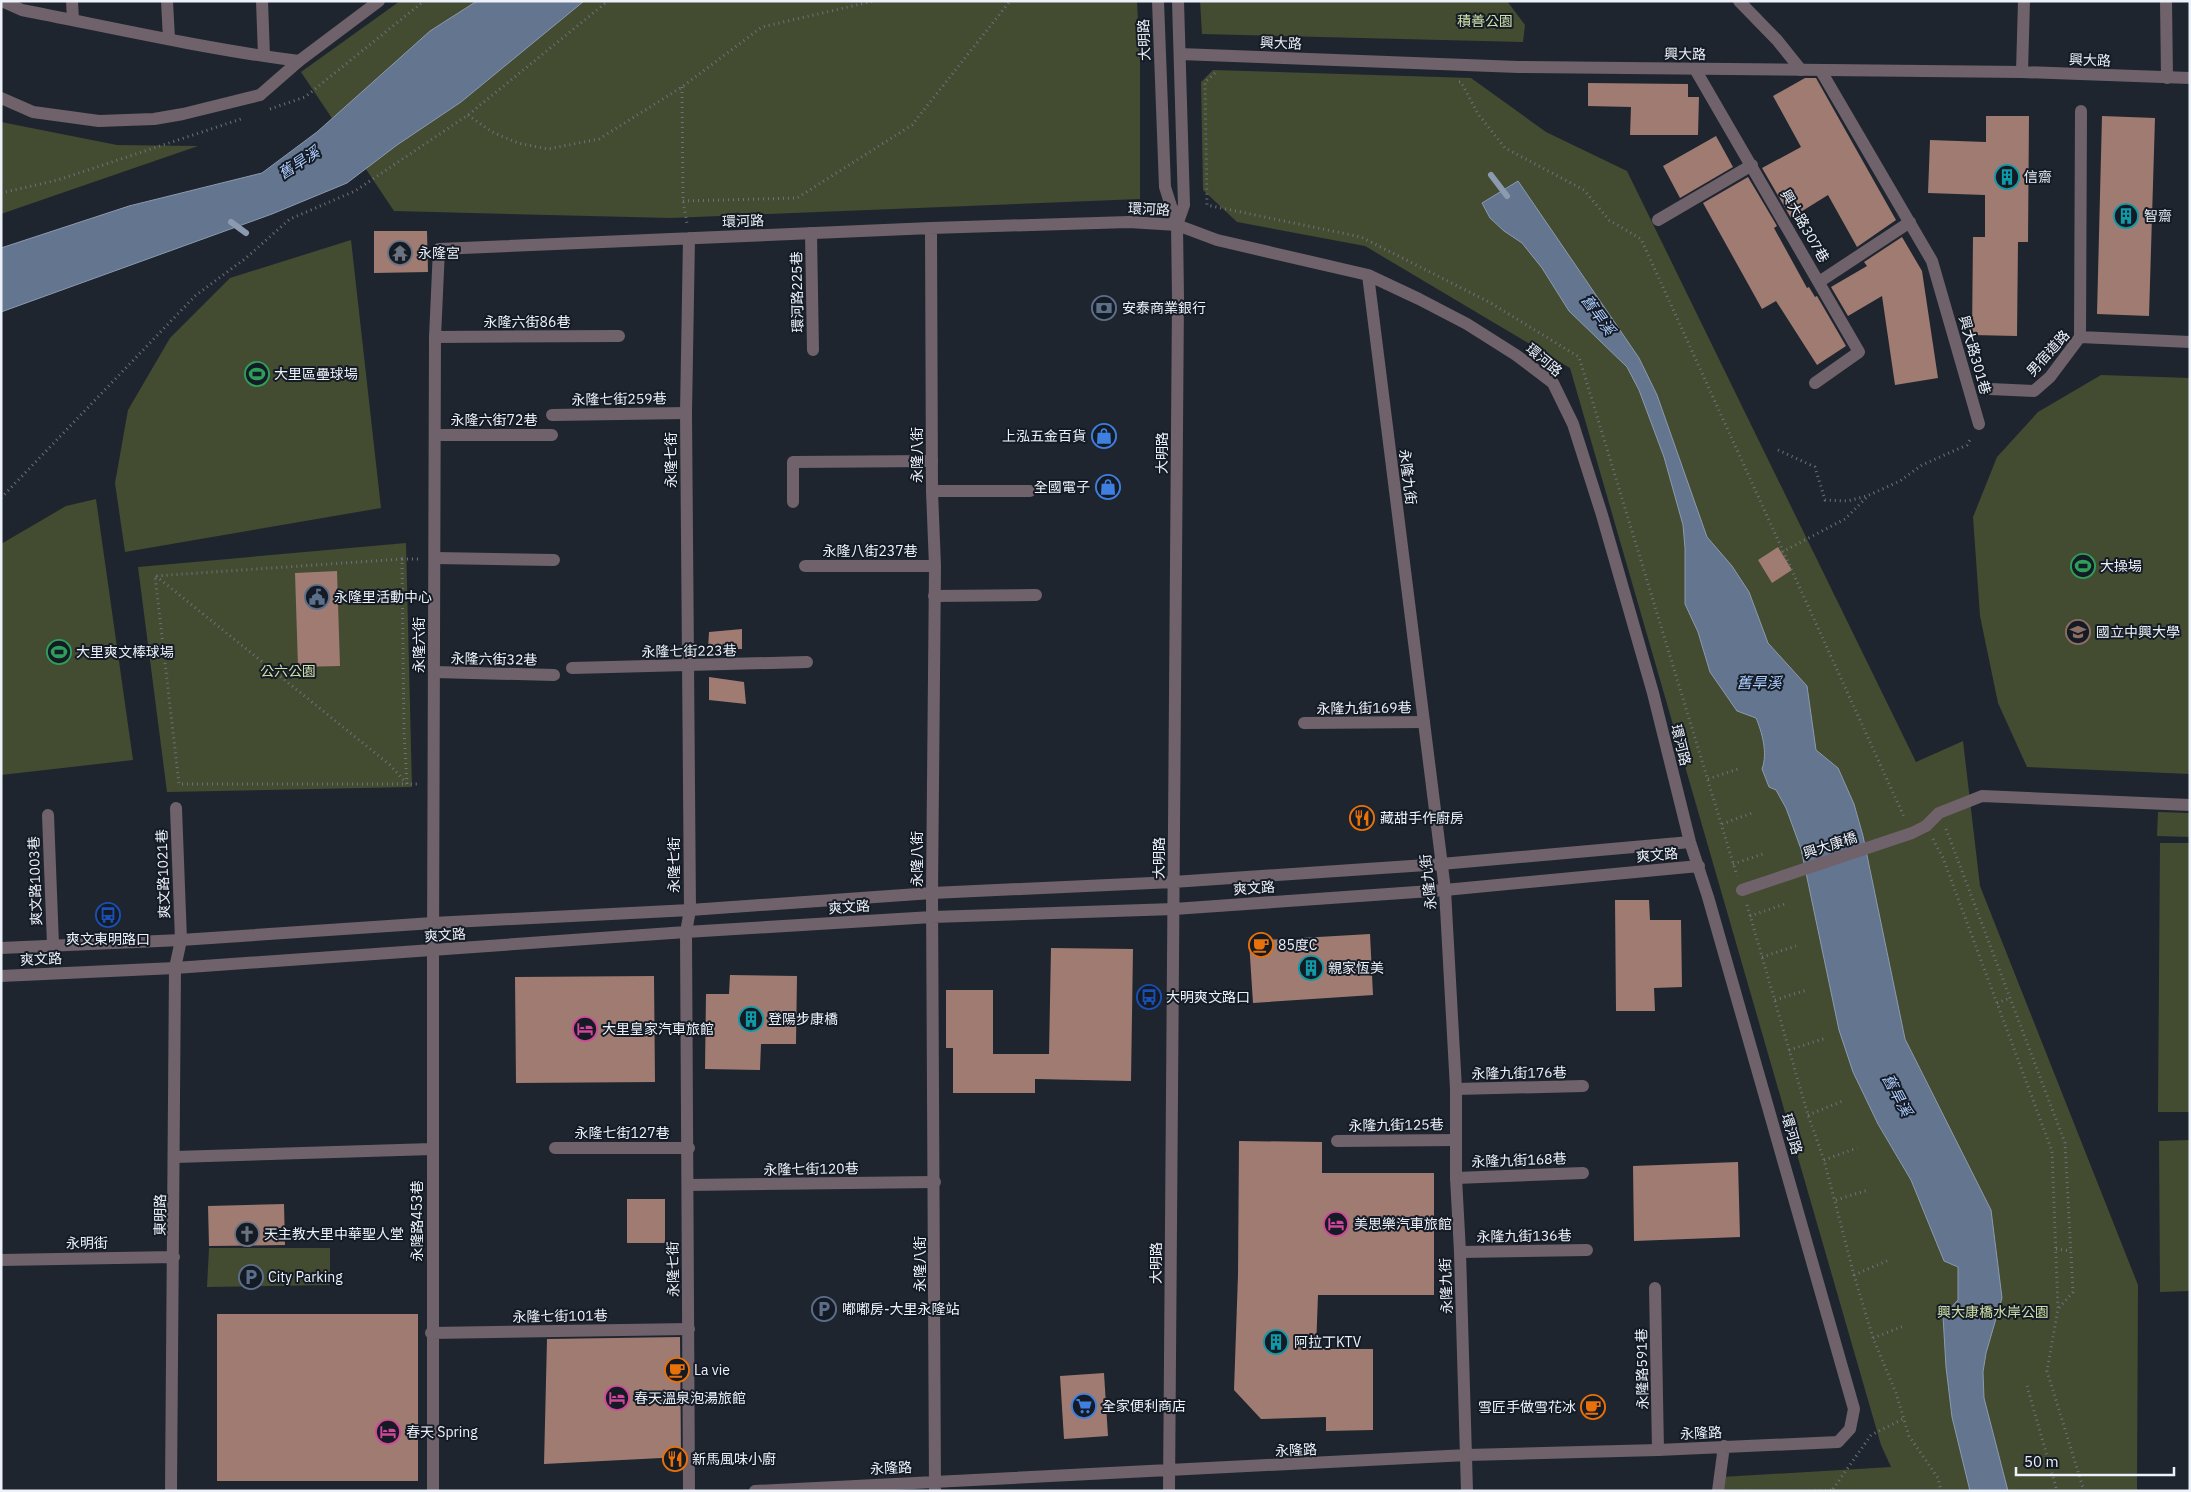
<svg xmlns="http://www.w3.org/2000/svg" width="2191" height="1492" viewBox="0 0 2191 1492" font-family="'IBM Plex Sans','Noto Sans TC',sans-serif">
<rect width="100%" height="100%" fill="#1e252f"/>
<!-- green -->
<path fill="#434b31" d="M400 1H1137L1140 59V199L670 218 394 211 301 72Z
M1200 1H1507L1525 25 1523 42 1202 34Z
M1213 70 1471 78 1546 132 1627 171 1916 762 1963 741 1980 886 2138 1285 2137 1491H1721V1477L1891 1467 1881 1445 1570 368 1365 246 1237 222 1203 190 1201 82Z
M1 122 117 145 198 146 1 214Z
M351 240 381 508 125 552 115 483 128 410 170 338 230 278Z
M2101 375 2190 378V774L2027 767 1998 703 1980 616 1973 517 1997 457 2038 412Z
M96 499 133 760 1 775V544L66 506Z
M406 543 412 787 167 792 138 567Z
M2158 812 2190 813V837L2157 836Z
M2160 843H2190V1112H2158Z
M2190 1140V1291L2160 1292 2159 1141Z
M209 1248H330V1285L207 1287Z"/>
<!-- water -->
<path fill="#63758f" stroke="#8c9aaf" d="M477 1H584L461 102 397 145 347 183 272 214 1 312V248L129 206 262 173 317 132 430 31Z
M1518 181 1639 358 1657 395 1707 537 1732 566 1749 592 1768 643 1807 686 1816 750 1838 768 1854 804 1863 836 1905 1039 1991 1210 2002 1298 1986 1353 1983 1372 1984 1398 2008 1491H1970L1952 1417 1946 1367 1943 1316 1958 1300V1267L1944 1261 1911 1180 1878 1124 1853 1072 1839 1030 1801 849 1786 808 1776 790 1769 787 1762 769C1768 753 1762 732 1756 718L1737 711 1710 672 1698 632 1685 604V548L1683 525 1664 457 1639 390 1627 367 1569 311 1542 268 1522 243 1504 231 1490 218 1482 203Z"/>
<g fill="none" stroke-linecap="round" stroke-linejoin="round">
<!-- stream -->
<path stroke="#8c9aaf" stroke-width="6" d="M1491 175 1507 196
M231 222 246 233"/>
</g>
<!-- building -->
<path fill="#9f7b72" d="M1805 78H1816L1896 220 1857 247 1828 195 1791 218 1762 168 1801 147 1773 96Z
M1588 83 1688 84V97H1699L1698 135H1630L1631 107 1588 106Z
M1986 116H2029L2028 242H2018L2017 336 1972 335 1973 237H1985V195L1928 193 1930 140 1986 142Z
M2102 116 2155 118 2149 316 2097 314Z
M1716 136 1733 167 1680 198 1663 166Z
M1748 177 1777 226 1774 228 1807 288 1809 287 1815 297 1817 296 1846 346 1817 365 1776 301 1762 309 1703 203Z
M374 231H427L428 272 374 273Z
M1902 237 1922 271 1938 378 1895 385 1882 296 1848 316 1831 287 1867 266 1864 262Z
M1778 547 1792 570 1772 583 1758 560Z
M337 571 340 666 298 667 295 573Z
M742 629V649H708L709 632Z
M709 677 744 682 746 704 709 700Z
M1615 900H1649L1650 920H1681L1682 987 1654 988 1655 1011H1616Z
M1370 934 1373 995 1253 1003 1249 941Z
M1051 948 1133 949 1131 1081 1035 1079V1093H953V1048H946V990H993V1054H1049Z
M730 975 797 976 796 1044H761L760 1070 705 1069 706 994H729Z
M654 976 655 1082 516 1083 515 977Z
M1239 1141 1322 1142V1173H1434V1295H1318L1316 1349H1373V1430L1326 1431V1417L1261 1419 1234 1390 1238 1275Z
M1738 1162 1740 1237 1634 1241 1633 1166Z
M627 1199H665V1243H627Z
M284 1204 285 1245 209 1246 208 1206Z
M217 1314H418V1481H217Z
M680 1337 681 1457 544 1464 547 1339Z
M1104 1373 1108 1436 1064 1439 1060 1376Z"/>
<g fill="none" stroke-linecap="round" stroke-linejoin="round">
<!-- path -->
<path stroke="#6d737d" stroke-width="3" stroke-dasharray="1 4" stroke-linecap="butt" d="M1215 73 1205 82 1207 205 1361 237 1489 302 1579 357 1737 876
M1459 82H1461L1478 114 1505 148 1584 190 1609 220 1641 239 1905 819
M682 87 683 201 687 223
M270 109 305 97 424 1
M468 115 492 132 518 143 548 149 599 139 682 87 762 27 874 1
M1 193 58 180 241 119
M683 201 797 198 912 125 1010 1
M1778 450 1815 467 1825 500 1848 501 1867 496 1900 481 1922 465 1967 445 1971 438
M1 498 195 296 246 258 290 219 355 191 468 115 608 1
M1782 552 1845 519 1867 497
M402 559 155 576 179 784H407L404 731 402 559H419
M156 576 390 765 407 784H417
M1708 779 1738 769
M1772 783 1803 767
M1722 824 1752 813
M1946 829 2065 1143 2073 1292 2059 1308
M1933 839 1943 858 2052 1151 2058 1309 2047 1371 2084 1491
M1733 864 1766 853
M1747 905 1808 1115 1824 1160 1854 1275 1873 1338 1896 1393 1909 1436 1938 1478 1941 1491
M1750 916 1785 904
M1762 957 1796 946
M1775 1000 1807 990
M1997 1003 2010 998
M1789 1050 1826 1038
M1808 1115 1843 1101
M1824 1160 1857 1148
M1836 1200 1868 1190
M2056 1249 2071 1251
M1854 1275 1889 1260
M1953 1307 1968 1302
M1873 1338 1904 1326
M2027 1386 2057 1491
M1833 1489 1871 1435 1905 1418
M1745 1491H1749
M1815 1491 1834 1490"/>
<!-- service -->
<path stroke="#6f626b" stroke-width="12" d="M2 1 22 10C114 28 206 49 299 61
M72 1 73 20
M167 1 169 39
M262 1 264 56
M1739 1 1777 40 1801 70
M2166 1 2167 78
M1695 69 1859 352 1815 383
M1821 71 1932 261 1979 424
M260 95 299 61
M1658 220 1752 165
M811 233 813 350
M1819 282 1910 222
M435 337 619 336
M2080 337 2081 111
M1990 389 2034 391 2050 377 2080 337 2190 342
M552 415 686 413
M436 435H552
M932 491H1030
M793 502V462L932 461
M435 558 554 560
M805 566H935
M934 596 1036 595
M572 668 807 662
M434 672 554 675
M1304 723 1424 722
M176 808 181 940
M48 815 53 945
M1926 826 1939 813 1982 796 2190 805
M1456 1089 1583 1086
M1337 1141 1456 1140
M555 1148H689
M175 1157 432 1149
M1456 1178 1583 1173
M688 1185 935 1182
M1460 1252 1587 1250
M1655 1288 1658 1450
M431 1333 689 1329
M433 1491V951"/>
<!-- pedestrian -->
<path stroke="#6f626b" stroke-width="12" d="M1742 890 1912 833 1926 826"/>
<!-- minor -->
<path stroke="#6f626b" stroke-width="12" d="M1158 1 1165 187 1177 225 1178 298 1169 1491
M1180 54 1518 67 2022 72 2190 78
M299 61 379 1
M2022 72 2024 1
M1 98 33 112 99 121 154 119 183 114 260 95
M1177 225 1184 205 1178 1
M931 228 932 491 935 566 932 893 935 1491
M689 238 686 413 690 910 932 893 1173 882 1441 864 1690 842
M1368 275 1445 890 1456 1089V1178L1460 1252 1467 1491
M686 932 932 917 1174 909 1445 890 1699 866
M433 951 435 337 439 249 931 228 1129 222 1177 225 1217 240 1368 275 1419 299 1467 324 1516 355 1553 383 1573 424 1602 515 1653 693 1690 842 1708 897 1854 1409 1850 1429 1838 1442 1658 1450 1467 1455 755 1491
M1 1260 174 1257
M171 1491 175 968 181 940
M1718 1491 1724 1446"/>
<!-- tertiary -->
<path stroke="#6f626b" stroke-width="12" d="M1 948 181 940 433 923 690 910 686 932 689 1491
M1 976 175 968 686 932"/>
</g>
<!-- icons -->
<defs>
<symbol id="building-ring" viewBox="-11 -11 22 22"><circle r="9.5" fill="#151b25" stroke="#0f9aa8" stroke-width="1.5"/><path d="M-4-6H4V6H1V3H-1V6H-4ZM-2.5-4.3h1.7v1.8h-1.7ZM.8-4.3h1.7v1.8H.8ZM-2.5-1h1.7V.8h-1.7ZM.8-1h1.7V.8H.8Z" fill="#0f9aa8"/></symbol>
<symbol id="temple-ring" viewBox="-11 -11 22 22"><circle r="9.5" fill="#151b25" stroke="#6b7280" stroke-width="1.5"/><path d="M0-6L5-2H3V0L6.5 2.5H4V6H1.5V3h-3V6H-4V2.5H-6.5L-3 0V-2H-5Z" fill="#6b7280"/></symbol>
<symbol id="bank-ring" viewBox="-11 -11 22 22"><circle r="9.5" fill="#151b25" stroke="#5c6f8a" stroke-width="1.5"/><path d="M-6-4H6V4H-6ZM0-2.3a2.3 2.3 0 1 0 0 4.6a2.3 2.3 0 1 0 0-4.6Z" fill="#5c6f8a"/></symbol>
<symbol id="stadium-ring" viewBox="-11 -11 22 22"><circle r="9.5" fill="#151b25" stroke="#2e9e5b" stroke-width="1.5"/><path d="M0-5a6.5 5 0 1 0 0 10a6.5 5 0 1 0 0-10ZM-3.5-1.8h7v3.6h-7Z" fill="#2e9e5b"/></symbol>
<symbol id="shop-ring" viewBox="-11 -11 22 22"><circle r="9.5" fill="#151b25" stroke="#3f7fe0" stroke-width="1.5"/><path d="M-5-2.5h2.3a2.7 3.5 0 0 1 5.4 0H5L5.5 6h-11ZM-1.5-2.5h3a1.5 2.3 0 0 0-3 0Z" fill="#3f7fe0"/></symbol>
<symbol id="civic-ring" viewBox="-11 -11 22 22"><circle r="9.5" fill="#151b25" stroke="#5c6f8a" stroke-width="1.5"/><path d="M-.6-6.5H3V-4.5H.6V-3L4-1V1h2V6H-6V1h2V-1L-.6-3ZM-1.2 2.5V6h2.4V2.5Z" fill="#5c6f8a"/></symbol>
<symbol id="university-ring" viewBox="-11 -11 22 22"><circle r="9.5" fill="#151b25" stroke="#8d6e63" stroke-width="1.5"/><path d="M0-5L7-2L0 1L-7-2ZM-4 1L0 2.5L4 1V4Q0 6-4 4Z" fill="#8d6e63"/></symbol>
<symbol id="restaurant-ring" viewBox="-11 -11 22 22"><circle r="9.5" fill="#151b25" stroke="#e8710a" stroke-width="1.5"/><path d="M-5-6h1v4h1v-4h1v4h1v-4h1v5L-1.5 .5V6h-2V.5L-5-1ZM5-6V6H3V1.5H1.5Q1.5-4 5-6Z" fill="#e8710a"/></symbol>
<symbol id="bus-ring" viewBox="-11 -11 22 22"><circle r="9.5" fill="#151b25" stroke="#1a4fb4" stroke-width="1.5"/><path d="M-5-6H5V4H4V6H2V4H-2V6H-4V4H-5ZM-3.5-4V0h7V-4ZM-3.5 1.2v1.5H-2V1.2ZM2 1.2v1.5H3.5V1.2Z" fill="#1a4fb4"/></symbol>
<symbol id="cafe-ring" viewBox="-11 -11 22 22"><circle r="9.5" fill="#151b25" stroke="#e8710a" stroke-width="1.5"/><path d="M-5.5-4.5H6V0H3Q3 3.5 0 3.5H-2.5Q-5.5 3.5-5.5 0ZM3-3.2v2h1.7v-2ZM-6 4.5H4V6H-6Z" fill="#e8710a"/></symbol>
<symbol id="hotel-ring" viewBox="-11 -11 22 22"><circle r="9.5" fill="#151b25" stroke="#d1479c" stroke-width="1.5"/><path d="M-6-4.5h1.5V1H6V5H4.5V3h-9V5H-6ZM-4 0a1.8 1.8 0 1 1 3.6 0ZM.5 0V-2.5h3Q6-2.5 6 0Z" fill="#d1479c"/></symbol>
<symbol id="church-ring" viewBox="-11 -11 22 22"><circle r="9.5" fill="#151b25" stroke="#6b7280" stroke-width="1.5"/><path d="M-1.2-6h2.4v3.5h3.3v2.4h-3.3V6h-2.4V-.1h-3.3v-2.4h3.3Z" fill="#6b7280"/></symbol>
<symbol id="parking-ring" viewBox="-11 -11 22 22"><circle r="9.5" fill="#151b25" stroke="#5c6f8a" stroke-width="1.5"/><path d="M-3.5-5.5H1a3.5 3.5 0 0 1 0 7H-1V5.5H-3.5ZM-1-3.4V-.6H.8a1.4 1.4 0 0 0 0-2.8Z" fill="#5c6f8a"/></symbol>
<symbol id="supermarket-ring" viewBox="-11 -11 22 22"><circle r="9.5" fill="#151b25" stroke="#3f7fe0" stroke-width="1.5"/><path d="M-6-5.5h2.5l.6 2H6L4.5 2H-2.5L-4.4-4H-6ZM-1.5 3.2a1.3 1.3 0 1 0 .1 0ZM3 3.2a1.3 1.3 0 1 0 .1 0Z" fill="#3f7fe0"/></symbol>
</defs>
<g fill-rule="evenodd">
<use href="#building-ring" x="1993" y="163" width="28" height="28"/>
<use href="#building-ring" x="2112" y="202" width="28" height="28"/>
<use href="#temple-ring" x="386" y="239" width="28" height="28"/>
<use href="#bank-ring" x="1090" y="294" width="28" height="28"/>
<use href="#stadium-ring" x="243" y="360" width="28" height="28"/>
<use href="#shop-ring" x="1090" y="422" width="28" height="28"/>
<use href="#shop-ring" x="1094" y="473" width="28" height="28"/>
<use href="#stadium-ring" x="2069" y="552" width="28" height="28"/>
<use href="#civic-ring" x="303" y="583" width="28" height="28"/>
<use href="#university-ring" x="2064" y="618" width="28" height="28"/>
<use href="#stadium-ring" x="45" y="638" width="28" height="28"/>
<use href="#restaurant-ring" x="1348" y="804" width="28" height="28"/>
<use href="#bus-ring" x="94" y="901" width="28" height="28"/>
<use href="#cafe-ring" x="1247" y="931" width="28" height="28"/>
<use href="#building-ring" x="1297" y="954" width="28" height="28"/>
<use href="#bus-ring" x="1135" y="983" width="28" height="28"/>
<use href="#building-ring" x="737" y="1005" width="28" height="28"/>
<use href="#hotel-ring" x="571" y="1015" width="28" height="28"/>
<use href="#hotel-ring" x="1322" y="1210" width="28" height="28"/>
<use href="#church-ring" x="233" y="1220" width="28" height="28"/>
<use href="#parking-ring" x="237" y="1263" width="28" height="28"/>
<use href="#parking-ring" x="810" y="1295" width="28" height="28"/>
<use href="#building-ring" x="1262" y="1328" width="28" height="28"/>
<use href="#cafe-ring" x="663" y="1356" width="28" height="28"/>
<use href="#hotel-ring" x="603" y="1384" width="28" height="28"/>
<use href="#supermarket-ring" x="1070" y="1392" width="28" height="28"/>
<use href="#cafe-ring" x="1579" y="1393" width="28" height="28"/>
<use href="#hotel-ring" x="374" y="1418" width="28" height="28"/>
<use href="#restaurant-ring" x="661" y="1445" width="28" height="28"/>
</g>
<g text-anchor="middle" stroke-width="4" stroke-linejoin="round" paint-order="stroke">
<!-- park labels -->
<g font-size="14" fill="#cfe1a9" stroke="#151b25">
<text x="1485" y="26">積善公園</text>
<text x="288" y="676">公六公園</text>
<text x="1993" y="1317">興大康橋水岸公園</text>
</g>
<!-- street labels -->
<g font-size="14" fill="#edf2fa" stroke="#151b25">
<text transform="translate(1144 40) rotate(-92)" y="5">大明路</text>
<text transform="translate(1281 43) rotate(2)" y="5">興大路</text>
<text transform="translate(1685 54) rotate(1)" y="5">興大路</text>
<text transform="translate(2090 60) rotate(2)" y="5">興大路</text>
<text transform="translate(1149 209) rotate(3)" y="5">環河路</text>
<text transform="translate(743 221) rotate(-2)" y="5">環河路</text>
<text transform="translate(1805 226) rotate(60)" y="5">興大路307巷</text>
<text transform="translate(797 292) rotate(-91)" y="5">環河路225巷</text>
<text x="527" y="327">永隆六街86巷</text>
<text transform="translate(2048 353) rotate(-48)" y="5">男宿道路</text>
<text transform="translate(1975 355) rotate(74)" y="5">興大路301巷</text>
<text transform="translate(1544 360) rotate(40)" y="5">環河路</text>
<text transform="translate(619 399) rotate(-1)" y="5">永隆七街259巷</text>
<text x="494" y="425">永隆六街72巷</text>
<text transform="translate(1162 453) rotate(-90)" y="5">大明路</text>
<text transform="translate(917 455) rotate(-90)" y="5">永隆八街</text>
<text transform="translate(671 460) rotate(-90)" y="5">永隆七街</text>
<text transform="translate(1408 477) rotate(83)" y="5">永隆九街</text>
<text x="870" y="556">永隆八街237巷</text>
<text transform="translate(419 645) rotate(-90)" y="5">永隆六街</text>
<text transform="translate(689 651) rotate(-1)" y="5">永隆七街223巷</text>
<text transform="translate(494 659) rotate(1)" y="5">永隆六街32巷</text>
<text transform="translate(1364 708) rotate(-1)" y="5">永隆九街169巷</text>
<text transform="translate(1681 745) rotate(76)" y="5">環河路</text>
<text transform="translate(1830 845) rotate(-18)" y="5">興大康橋</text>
<text transform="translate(1657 855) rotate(-5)" y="5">爽文路</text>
<text transform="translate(1159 858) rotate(-90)" y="5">大明路</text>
<text transform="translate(917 859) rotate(-90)" y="5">永隆八街</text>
<text transform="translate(674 865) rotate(-90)" y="5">永隆七街</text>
<text transform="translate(163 874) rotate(-92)" y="5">爽文路1021巷</text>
<text transform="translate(35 881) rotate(-92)" y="5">爽文路1003巷</text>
<text transform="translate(1428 882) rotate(-96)" y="5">永隆九街</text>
<text transform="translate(1254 888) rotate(-4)" y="5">爽文路</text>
<text transform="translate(849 907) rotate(-4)" y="5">爽文路</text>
<text transform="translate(445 935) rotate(-4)" y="5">爽文路</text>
<text transform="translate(41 959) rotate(-3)" y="5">爽文路</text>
<text transform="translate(1519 1073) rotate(-1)" y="5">永隆九街176巷</text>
<text transform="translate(1396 1125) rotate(-1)" y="5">永隆九街125巷</text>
<text x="622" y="1138">永隆七街127巷</text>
<text transform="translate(1792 1134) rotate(74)" y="5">環河路</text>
<text transform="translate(1519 1160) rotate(-2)" y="5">永隆九街168巷</text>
<text transform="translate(811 1169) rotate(-1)" y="5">永隆七街120巷</text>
<text transform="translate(160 1215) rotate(-89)" y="5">東明路</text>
<text transform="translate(417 1221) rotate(-90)" y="5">永隆路453巷</text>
<text transform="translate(1524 1236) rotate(-1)" y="5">永隆九街136巷</text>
<text transform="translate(87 1243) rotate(-1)" y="5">永明街</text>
<text transform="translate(1156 1263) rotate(-90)" y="5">大明路</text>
<text transform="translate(920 1264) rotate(-90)" y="5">永隆八街</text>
<text transform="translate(673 1269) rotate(-91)" y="5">永隆七街</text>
<text transform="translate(1446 1286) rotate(-92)" y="5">永隆九街</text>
<text transform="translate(560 1316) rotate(-1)" y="5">永隆七街101巷</text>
<text transform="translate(1642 1369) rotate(-91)" y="5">永隆路591巷</text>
<text transform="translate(1701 1433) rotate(-3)" y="5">永隆路</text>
<text transform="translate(1296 1450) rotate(-3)" y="5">永隆路</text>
<text transform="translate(891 1468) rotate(-3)" y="5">永隆路</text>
</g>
<!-- poi labels -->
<g font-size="14" fill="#edf2fa" stroke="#151b25" text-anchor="start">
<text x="2024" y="182">信齋</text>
<text x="2144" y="221">智齋</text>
<text x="418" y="258">永隆宮</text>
<text x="1122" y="313">安泰商業銀行</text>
<text x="274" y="379">大里區壘球場</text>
<text x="1086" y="441" text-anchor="end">上泓五金百貨</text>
<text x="1090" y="492" text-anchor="end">全國電子</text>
<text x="2100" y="571">大操場</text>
<text x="334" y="602">永隆里活動中心</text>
<text x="2096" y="637">國立中興大學</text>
<text x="76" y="657">大里爽文棒球場</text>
<text x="1380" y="823">藏甜手作廚房</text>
<text x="108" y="944" text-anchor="middle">爽文東明路口</text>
<text x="1278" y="950">85度C</text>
<text x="1328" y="973">親家恆美</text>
<text x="1166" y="1002">大明爽文路口</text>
<text x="768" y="1024">登陽步康橋</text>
<text x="602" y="1034">大里皇家汽車旅館</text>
<text x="1354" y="1229">美思樂汽車旅館</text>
<text x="264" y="1239">天主教大里中華聖人堂</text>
<text x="268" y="1282">City Parking</text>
<text x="842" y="1314">嘟嘟房-大里永隆站</text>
<text x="1294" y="1347">阿拉丁KTV</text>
<text x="694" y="1375">La vie</text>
<text x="634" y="1403">春天溫泉泡湯旅館</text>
<text x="1102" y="1411">全家便利商店</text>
<text x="1576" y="1412" text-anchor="end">雪匠手做雪花冰</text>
<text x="406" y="1437">春天 Spring</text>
<text x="692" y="1464">新馬風味小廚</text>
</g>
<!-- water labels -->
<g font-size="15" font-style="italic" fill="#aeceff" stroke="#151b25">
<text transform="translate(299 163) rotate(-33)" y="5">舊旱溪</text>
<text transform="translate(1598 315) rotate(54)" y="5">舊旱溪</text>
<text x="1759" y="688">舊旱溪</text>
<text transform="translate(1897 1095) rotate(62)" y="5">舊旱溪</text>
</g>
</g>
<!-- border -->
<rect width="2191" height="1492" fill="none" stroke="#edf2fa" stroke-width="5"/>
<!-- scale -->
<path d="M2016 1467v8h158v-8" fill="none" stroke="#edf2fa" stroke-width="2.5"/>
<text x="2024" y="1467" font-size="15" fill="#edf2fa" stroke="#151b25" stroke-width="4" paint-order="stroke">50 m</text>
</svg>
